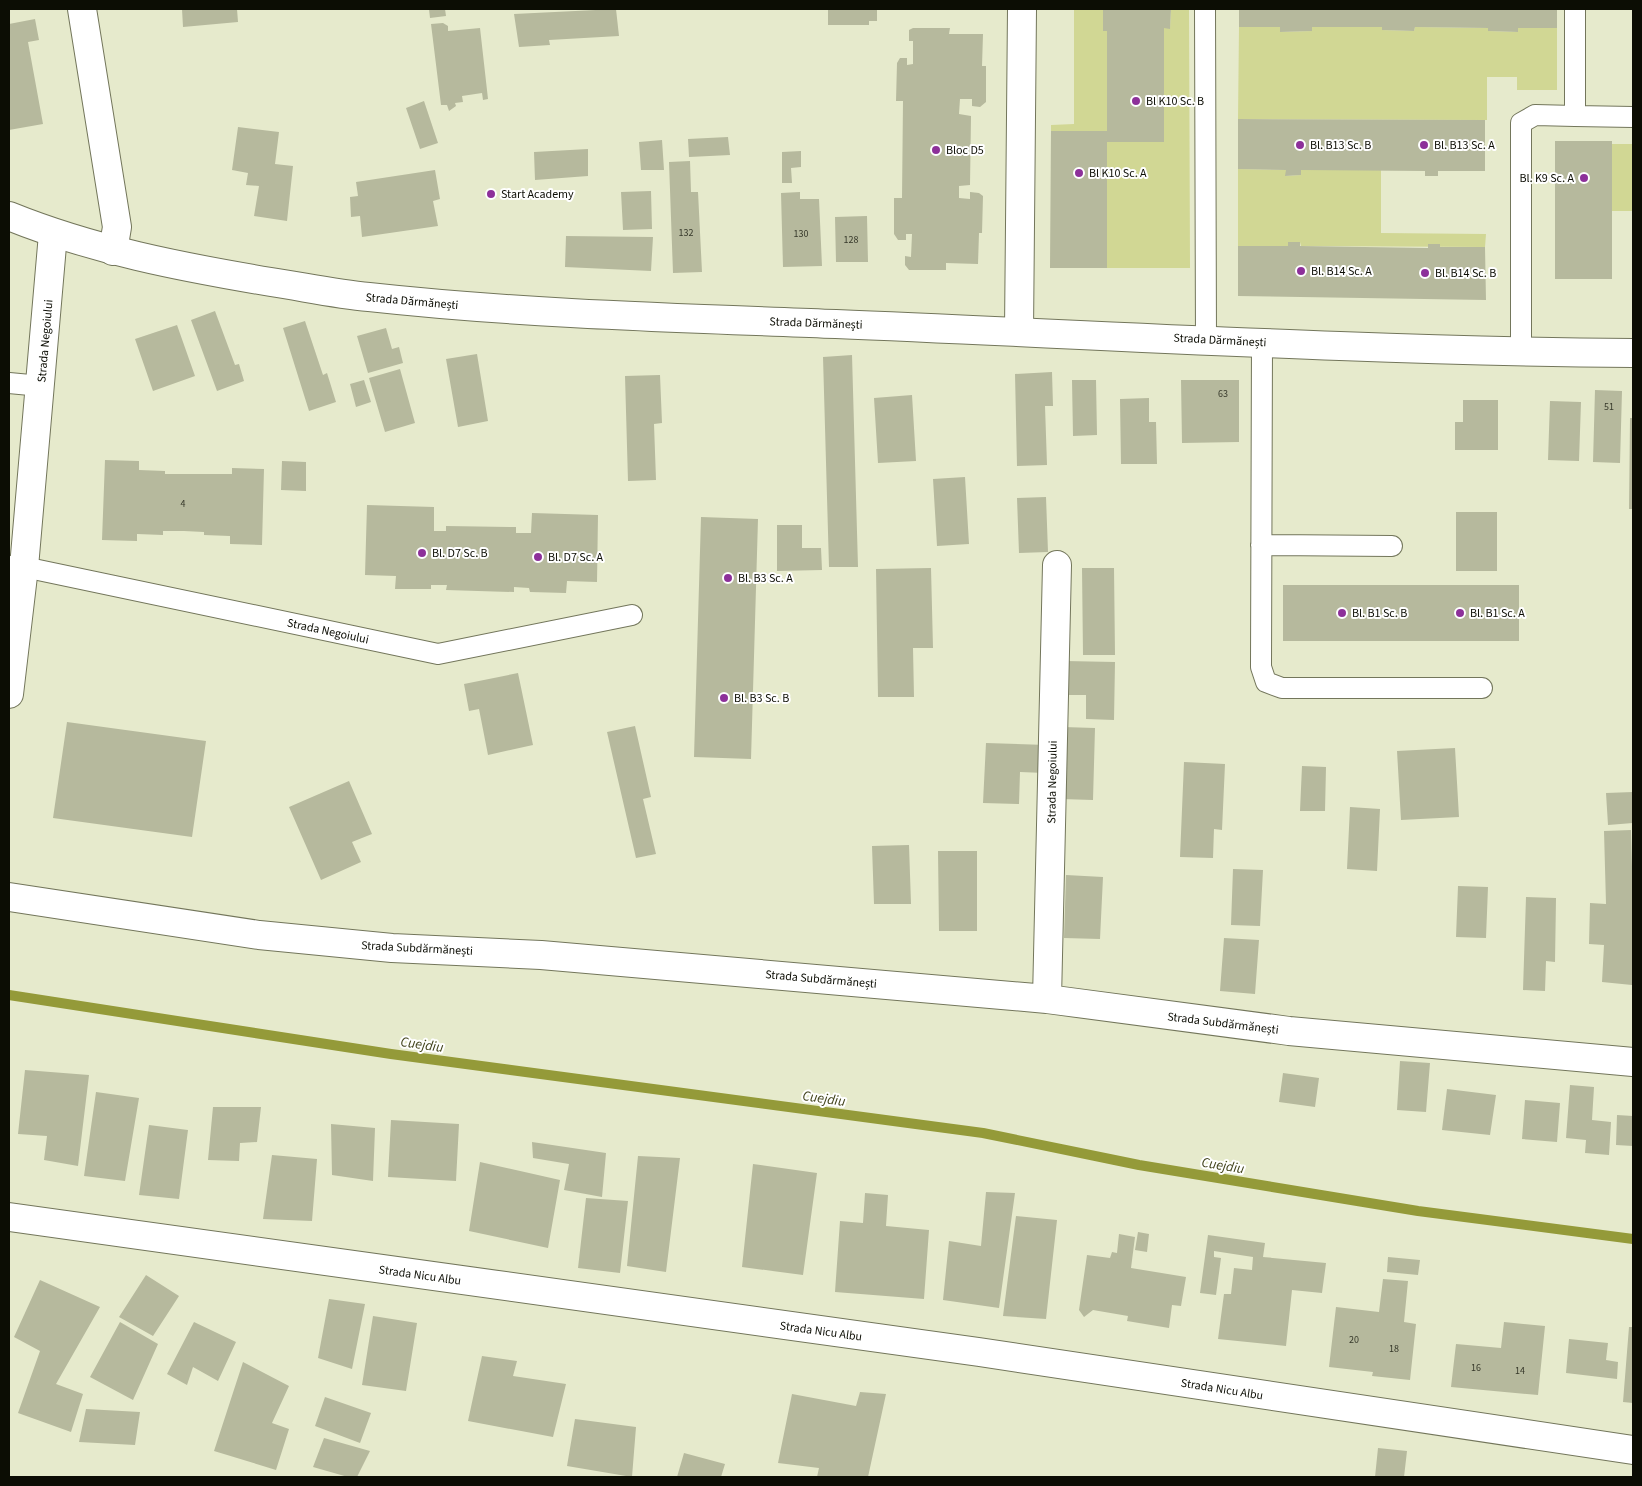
<svg xmlns="http://www.w3.org/2000/svg" width="1642" height="1486" viewBox="0 0 1642 1486" font-family="'Source Sans 3',sans-serif">
<rect width="100%" height="100%" fill="#e6eacc"/>
<!-- grass -->
<path fill="#d1d794" d="M1074 9H1103V30L1107 31V131H1051V125L1074 124Z
M1171 9H1189L1190 268H1107V142H1164V28H1170Z
M1239 27H1280V32L1312 31V27H1382V30L1414 31 1415 27 1488 28V31L1518 32V28H1557V90H1517V77H1487V120L1238 119Z
M1612 144H1633V211H1612Z
M1238 169 1286 170V176L1301 175V170H1381V233L1486 234 1485 247 1301 246 1300 242H1288V246H1238Z"/>
<g fill="none" stroke-linecap="round" stroke-linejoin="round">
<!-- stream -->
<path stroke="#949a39" stroke-width="10" d="M9 995 391 1054 983 1133 1139 1165 1418 1211 1633 1239"/>
</g>
<!-- building -->
<path fill="#b6b99d" d="M182 9H237L238 22 183 27Z
M429 9H445L446 16 430 18Z
M616 9 619 36 549 40 550 45 519 47 514 14Z
M828 9H877V21H869V25H828Z
M1103 9H1171L1170 29 1164 28V142H1107V268H1050L1051 131H1107V31H1103Z
M1239 9H1557V28H1518V32L1488 31V28L1415 27 1414 31 1382 30V27H1312V31L1280 32V27H1239Z
M35 19 39 40 28 42 43 124 9 130V24Z
M443 23 448 26V31L480 28 488 99 483 100 482 93 462 96 463 102 455 103 456 106 449 111 447 105H441L431 24Z
M913 28H950L949 34H983L982 66H986V102L980 107 972 106V99H960L959 114 971 116 970 185 959 186V198L970 199V192L979 193 983 196 982 233H979L978 264 946 263V270H909L905 265V256L911 257 912 234H906V240H898L894 234V198H902L903 101H896L897 63 900 58H907V65L913 64V41H909V30Z
M424 101 438 143 420 149 406 108Z
M1238 119 1485 120V171H1438V176H1425V171L1301 170V175L1285 176 1286 170 1238 169Z
M238 127 279 132 275 164 293 166 287 221 254 216 259 186 246 185 248 173 232 170Z
M728 137 730 155 689 157 688 139Z
M662 140 664 170H641L639 142Z
M1555 141H1612V279H1555Z
M588 149V176L535 180 534 152Z
M801 151V167L791 168 792 183H782V152Z
M690 161 691 192H698L702 272 673 273 669 162Z
M435 170 440 199 433 201 438 226 362 237 360 216 351 217 350 197 358 196 356 182Z
M651 191 652 229 623 230 621 192Z
M800 192V199H819L822 266 783 267 781 193Z
M867 216 868 262H836L835 217Z
M566 236 653 237 651 271 565 267Z
M1288 242H1300V246L1428 248V244H1440V247H1485L1486 300 1238 296V246H1288Z
M215 311 235 365 239 364 244 381 217 391 191 320Z
M305 321 323 375 327 373 336 402 309 411 283 328Z
M177 325 195 376 153 391 135 339Z
M386 328 392 349 399 347 403 363 368 373 357 336Z
M477 354 488 421 458 427 446 359Z
M852 355 858 567H829L823 357Z
M400 369 415 423 385 432 369 378Z
M1052 372 1053 406H1045L1047 465 1017 466 1015 374Z
M660 375 662 423 654 424 656 480 628 481 625 376Z
M364 380 371 402 356 407 350 384Z
M1072 380H1096L1097 435 1073 436Z
M1181 380H1239V442L1182 443Z
M1595 390 1622 391 1620 463 1593 462Z
M912 395 916 461 878 463 874 398Z
M1149 398V422H1156L1157 464H1121L1120 399Z
M1463 400H1498V450H1455V422H1463Z
M1550 401 1581 402 1579 461 1548 460Z
M1630 418H1633V509H1629Z
M105 460 139 461V470L165 471V474H232V468L264 469 262 545 230 544V536L204 535V532L184 531H163V535L137 534V541L102 540Z
M282 461 306 462V491L281 490Z
M965 477 969 544 937 546 933 479Z
M1046 497 1048 552 1019 553 1017 498Z
M367 505 434 507V531H446V526L516 527V533H531L532 513 598 515 597 582 567 581 566 593 530 592 529 588 514 587V592L446 590 447 585H431V589H395L396 576 365 575Z
M1456 512H1497V571H1456Z
M701 517 758 519 751 759 694 757Z
M777 525H802V548H821L822 570 777 571Z
M931 568 933 648H913L914 697H878L876 569Z
M1082 568H1114L1115 655H1083Z
M1283 585H1519V641H1283Z
M1065 661 1115 662 1114 720 1086 719V695H1065Z
M518 673 533 745 488 755 479 709 469 711 464 684Z
M67 722 206 741 192 837 53 818Z
M635 726 651 797 643 799 656 854 636 858 607 732Z
M1063 727 1095 728 1093 800 1061 799Z
M986 743 1047 745 1045 773 1020 772 1019 804 983 803Z
M1455 748 1459 817 1401 820 1397 751Z
M1184 762 1225 764 1222 830 1214 829 1213 858 1180 857Z
M1302 766 1326 767 1325 811H1300Z
M349 781 372 834 352 842 361 862 321 880 289 807Z
M1633 792V823L1608 825 1606 793Z
M1350 807 1380 809 1377 871 1347 869Z
M1631 830 1633 903 1632 985 1602 982 1604 945 1589 944 1590 903 1606 904 1604 831Z
M909 845 911 904H874L872 846Z
M938 851H977V931H939Z
M1233 869 1263 870 1260 926 1231 925Z
M1066 875 1103 877 1100 939 1064 938Z
M1458 886 1488 887 1486 938 1456 937Z
M1526 897 1556 898 1555 962 1546 961 1545 991 1523 990Z
M1224 938 1259 940 1255 994 1220 991Z
M1400 1061 1430 1063 1426 1112 1397 1110Z
M25 1070 89 1075 78 1166 44 1160 47 1136 18 1134Z
M1283 1073 1319 1078 1315 1107 1279 1102Z
M1570 1085 1594 1087 1592 1120 1611 1122 1609 1155 1585 1153 1586 1140 1566 1138Z
M1447 1089 1496 1095 1490 1135 1442 1130Z
M96 1092 139 1098 125 1181 84 1176Z
M1525 1100 1560 1103 1557 1142 1522 1139Z
M213 1107H261L257 1142 240 1143 239 1161 208 1160Z
M1617 1115 1633 1116V1146L1616 1145Z
M391 1120 459 1124 456 1181 388 1177Z
M331 1124 375 1128 373 1181 332 1175Z
M149 1125 188 1130 179 1199 139 1195Z
M532 1142 606 1153 602 1197 564 1190 569 1164 533 1158Z
M272 1155 317 1159 312 1221 263 1219Z
M638 1156 680 1158 666 1272 627 1266Z
M480 1162 560 1180 548 1248 469 1231Z
M753 1164 817 1173 803 1275 742 1267Z
M986 1192 1015 1193 999 1308 943 1300 949 1241 981 1246Z
M865 1193 888 1195 886 1226 929 1230 924 1299 835 1292 840 1221 863 1223Z
M586 1198 628 1201 620 1273 578 1268Z
M1016 1216 1057 1220 1046 1319 1003 1316Z
M1138 1232 1149 1234 1147 1252 1135 1250Z
M1119 1234 1135 1237 1131 1268 1186 1277 1181 1306 1172 1305 1169 1328 1127 1321 1128 1316 1093 1310 1084 1317 1079 1310 1087 1255 1110 1258 1112 1252 1117 1253Z
M1208 1235 1265 1243 1263 1257 1326 1263 1322 1293 1292 1290 1286 1346 1218 1339 1224 1294H1231L1234 1268 1252 1270 1253 1257 1214 1251V1257L1221 1258 1216 1295 1200 1293Z
M1388 1257 1420 1260 1418 1275 1387 1272Z
M146 1275 179 1296 153 1336 119 1317Z
M1383 1279 1408 1281 1404 1322 1416 1324 1410 1380 1372 1376 1373 1372 1329 1367 1336 1307 1379 1312Z
M40 1280 100 1307 56 1384 83 1394 71 1432 18 1413 40 1351 14 1337Z
M329 1299 365 1304 352 1369 318 1358Z
M373 1316 417 1323 406 1391 362 1385Z
M120 1322 158 1344 133 1400 90 1377Z
M194 1322 236 1342 218 1381 193 1367 187 1385 167 1374Z
M1504 1322 1545 1326 1538 1395 1451 1387 1456 1344 1501 1348Z
M1629 1327H1633V1403L1623 1402Z
M1569 1339 1608 1343 1606 1360 1618 1362 1617 1379 1566 1373Z
M482 1356 517 1361 513 1376 566 1384 553 1437 468 1421Z
M243 1362 289 1386 272 1423 289 1429 276 1470 214 1451Z
M860 1392 886 1394 868 1477H817L819 1468 778 1463 792 1394 856 1406Z
M325 1397 371 1413 360 1443 315 1426Z
M86 1409 140 1412 135 1445 79 1442Z
M575 1419 636 1427 632 1477 567 1466Z
M324 1438 370 1451 357 1477H348L313 1467Z
M1378 1448 1407 1451 1404 1477H1375Z
M684 1453 725 1464 721 1477H677Z"/>
<g fill="none" stroke-linecap="round" stroke-linejoin="round">
<defs>
<path id="service" d="M1205 9 1206 340
M1575 9V116L1633 117
M1262 342 1261 667 1266 682 1282 688H1482
M1521 352V123L1535 115 1575 116
M9 383 41 386
M1261 545 1392 546
M9 566 24 567 438 654 632 615"/>
<path id="minor" d="M82 9 117 227 113 251
M1019 332 1022 9
M9 694 24 567 53 234
M9 897 259 935 392 948 541 955 1047 999 1289 1031 1633 1062
M1047 999 1057 565
M9 1217 979 1352 1633 1450"/>
<path id="tertiary" d="M9 216C93 250 181 267 271 282 304 287 336 294 369 297 524 314 680 318 836 324 1102 335 1368 351 1633 353"/>
</defs>
<!-- service casing -->
<use href="#service" stroke="#73765b" stroke-width="22"/>
<!-- minor casing -->
<use href="#minor" stroke="#73765b" stroke-width="30"/>
<!-- tertiary casing -->
<use href="#tertiary" stroke="#73765b" stroke-width="30"/>
<!-- service -->
<use href="#service" stroke="#fff" stroke-width="20"/>
<!-- minor -->
<use href="#minor" stroke="#fff" stroke-width="28"/>
<!-- tertiary -->
<use href="#tertiary" stroke="#fff" stroke-width="28"/>
</g>
<!-- markers -->
<g fill="#8d309a" stroke="#fff" stroke-width="2">
<circle cx="1136" cy="101" r="5"/>
<circle cx="1300" cy="145" r="5"/>
<circle cx="1424" cy="145" r="5"/>
<circle cx="936" cy="150" r="5"/>
<circle cx="1079" cy="173" r="5"/>
<circle cx="1584" cy="178" r="5"/>
<circle cx="491" cy="194" r="5"/>
<circle cx="1301" cy="271" r="5"/>
<circle cx="1425" cy="273" r="5"/>
<circle cx="422" cy="553" r="5"/>
<circle cx="538" cy="557" r="5"/>
<circle cx="728" cy="578" r="5"/>
<circle cx="1342" cy="613" r="5"/>
<circle cx="1460" cy="613" r="5"/>
<circle cx="724" cy="698" r="5"/>
</g>
<g text-anchor="middle" stroke-width="4" stroke-linejoin="round" paint-order="stroke">
<!-- number labels -->
<g font-size="10" fill="#36382a">
<text x="686" y="236">132</text>
<text x="801" y="237">130</text>
<text x="851" y="243">128</text>
<text x="1223" y="397">63</text>
<text x="1609" y="410">51</text>
<text x="183" y="507">4</text>
<text x="1354" y="1343">20</text>
<text x="1394" y="1352">18</text>
<text x="1476" y="1371">16</text>
<text x="1520" y="1374">14</text>
</g>
<!-- poi labels -->
<g font-size="12" fill="#0c0d04" stroke="#fff" text-anchor="start">
<text x="1146" y="105">Bl K10 Sc. B</text>
<text x="1310" y="149">Bl. B13 Sc. B</text>
<text x="1434" y="149">Bl. B13 Sc. A</text>
<text x="946" y="154">Bloc D5</text>
<text x="1089" y="177">Bl K10 Sc. A</text>
<text x="1574" y="182" text-anchor="end">Bl. K9 Sc. A</text>
<text x="501" y="198">Start Academy</text>
<text x="1311" y="275">Bl. B14 Sc. A</text>
<text x="1435" y="277">Bl. B14 Sc. B</text>
<text x="432" y="557">Bl. D7 Sc. B</text>
<text x="548" y="561">Bl. D7 Sc. A</text>
<text x="738" y="582">Bl. B3 Sc. A</text>
<text x="1352" y="617">Bl. B1 Sc. B</text>
<text x="1470" y="617">Bl. B1 Sc. A</text>
<text x="734" y="702">Bl. B3 Sc. B</text>
</g>
<!-- street labels -->
<g font-size="12" fill="#0c0d04" stroke="#fff">
<text transform="translate(412 301) rotate(5)" y="4">Strada Dărmănești</text>
<text transform="translate(816 323) rotate(2)" y="4">Strada Dărmănești</text>
<text transform="translate(1220 340) rotate(3)" y="4">Strada Dărmănești</text>
<text transform="translate(45 341) rotate(-85)" y="4">Strada Negoiului</text>
<text transform="translate(328 631) rotate(12)" y="4">Strada Negoiului</text>
<text transform="translate(1052 782) rotate(-89)" y="4">Strada Negoiului</text>
<text transform="translate(417 948) rotate(3)" y="4">Strada Subdărmănești</text>
<text transform="translate(821 979) rotate(5)" y="4">Strada Subdărmănești</text>
<text transform="translate(1223 1023) rotate(7)" y="4">Strada Subdărmănești</text>
<text transform="translate(420 1275) rotate(8)" y="4">Strada Nicu Albu</text>
<text transform="translate(821 1331) rotate(8)" y="4">Strada Nicu Albu</text>
<text transform="translate(1222 1389) rotate(9)" y="4">Strada Nicu Albu</text>
</g>
<!-- water labels -->
<g font-size="14" font-style="italic" fill="#40421a" stroke="#fff">
<text transform="translate(422 1044) rotate(8)" y="5">Cuejdiu</text>
<text transform="translate(824 1098) rotate(8)" y="5">Cuejdiu</text>
<text transform="translate(1223 1165) rotate(9)" y="5">Cuejdiu</text>
</g>
</g>
<!-- border -->
<rect width="1642" height="1486" fill="none" stroke="#0c0d04" stroke-width="20"/>
</svg>
